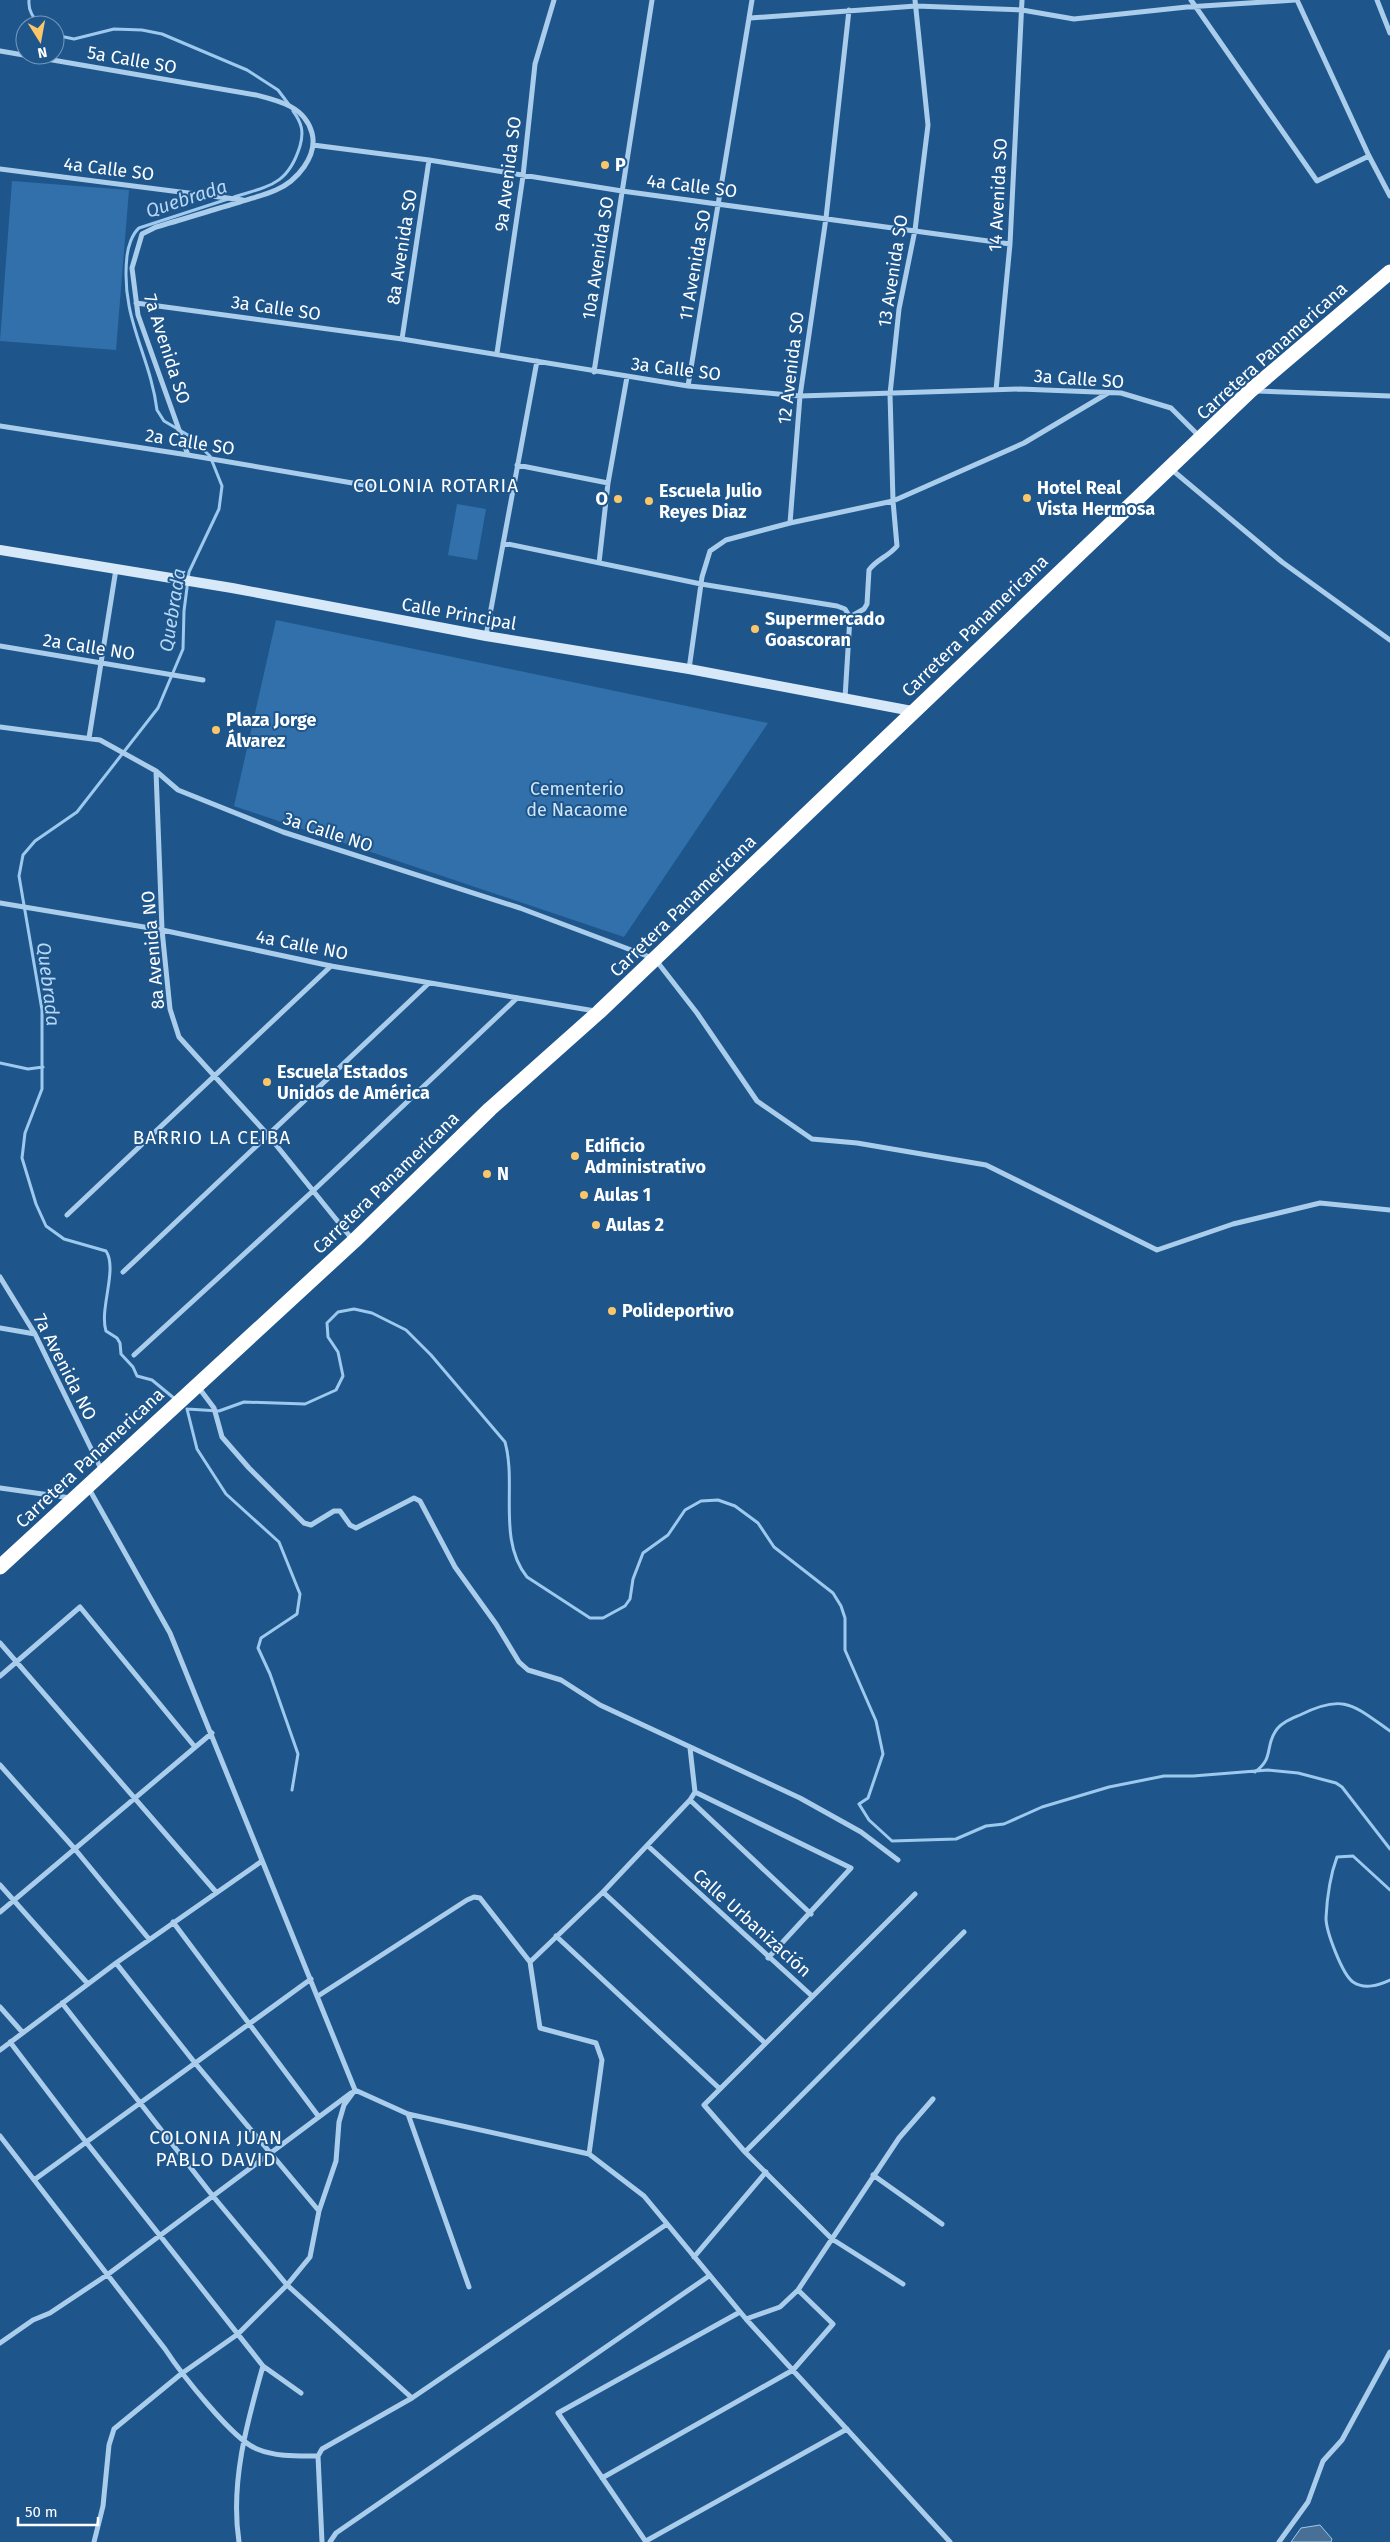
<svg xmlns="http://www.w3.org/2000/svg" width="1390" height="2542" viewBox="0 0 1390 2542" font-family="'Fira Sans',sans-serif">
<rect width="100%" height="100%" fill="#1e568c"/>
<!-- green -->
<path fill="#3170aa" d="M12 181 129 190 116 350 0 341Z
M457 504 486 509 477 560 448 555Z
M276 620 768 723 624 937 234 806Z"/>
<!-- water -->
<path fill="#487097" stroke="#9ec9ee" d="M1320 2525 1332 2539 1331 2542H1291L1301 2528Z"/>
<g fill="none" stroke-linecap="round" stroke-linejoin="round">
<!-- stream -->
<path stroke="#9ec9ee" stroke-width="3" d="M29 0C28 11 33 17 40 25
M55 35 74 39 114 29 142 30 162 34 247 70 278 90 290 106
M234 197C269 186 288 185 300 146 304 132 302 123 293 111
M0 1063 28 1069 43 1067
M175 1399 152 1380 137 1376 133 1367 121 1354 120 1343 117 1338 106 1331C99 1309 118 1269 106 1251L64 1239 46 1226 36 1204 22 1158 25 1133 42 1089V1010L19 876 23 855 35 841 77 812 158 708 183 649 184 611 189 572 219 509 222 486 210 456 188 435 164 421 157 410C150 354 120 318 127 256 128 247 132 234 139 228L228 199
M187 1409 219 1411 244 1402 305 1404 336 1390 343 1376 338 1352 328 1337 327 1323 338 1312 354 1309 372 1313 406 1330 431 1355 505 1442C517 1484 497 1540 527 1577L590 1618H603L625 1606 630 1599 633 1579 643 1553 668 1535 685 1510 701 1501 718 1500 735 1506 758 1523 774 1547 833 1593 841 1606 845 1618V1650L876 1721 883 1754 868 1798 859 1804 869 1820 892 1841 956 1839 986 1826 1004 1824 1042 1807 1109 1787 1164 1776H1193L1268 1770 1298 1773 1336 1783 1342 1787 1390 1849
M187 1409 197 1449 226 1494 279 1542 300 1594 297 1614 261 1638 258 1648 270 1674 298 1754 292 1790
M1255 1772C1274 1758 1265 1748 1275 1732 1280 1723 1291 1719 1300 1715 1344 1693 1353 1705 1390 1731
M1390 1890 1353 1856 1337 1857C1330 1876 1327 1898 1326 1918 1326 1931 1342 1974 1353 1982 1365 1990 1379 1985 1390 1980"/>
<!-- street -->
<path stroke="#abcdec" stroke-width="5" d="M1191 0 1317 181 1369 156
M1297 0 1369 156 1390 196
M1377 0 1390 33
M750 18 916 6 1022 10 1074 19 1187 7 1295 0
M0 51 256 95C280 101 305 107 312 133 318 156 297 181 276 190 265 195 252 198 240 202 212 210 184 219 156 227L142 234 132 268 138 315 188 455
M313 145 429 160 622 191 1010 244
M0 169 243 200
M136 303 402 339 688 386 800 396 1020 389 1121 393 1171 408 1200 437
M402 339 429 160
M497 353 523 176 535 64 554 0
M594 372 652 0
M688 386 752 0
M996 390 1010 244 1022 0
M1256 391 1390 396
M0 426 188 455 376 487
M517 465 608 483 599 563
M1171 469 1282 562 1390 640
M608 483 627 377
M790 523 800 396 826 218 849 10
M503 543 701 584 837 606 845 609 850 617
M486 636 537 361
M0 646 203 680
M689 669 702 577 710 551 726 540 790 523 893 501 1024 443 1108 393
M845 698 850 617 864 609 867 604 869 570C877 559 888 557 897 546L893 501 890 394 899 309 915 230 928 125 915 0
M0 727 100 740 156 771 178 790 283 832 520 908 655 959 697 1013 757 1101 812 1139 857 1143 986 1165 1157 1250 1233 1224 1320 1203 1390 1210
M89 738 116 569
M156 771 162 930 170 1009 179 1037 268 1135 352 1239
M0 903 162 930 331 966 595 1011
M67 1215 331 966
M123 1272 429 983
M0 1277 35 1334 102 1471
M0 1328 35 1334
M134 1355 314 1190 517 998
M199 1388 214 1408 222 1437 249 1468 304 1523 311 1525 334 1511H340L350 1525 356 1528 414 1498 420 1501 455 1567 496 1624 519 1662 528 1670 561 1680 600 1705 800 1798 861 1832 898 1860
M88 1487 170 1633 355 2090 408 2114 589 2154 644 2196 746 2319 950 2542
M0 1488 71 1498
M0 1643 216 1892
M0 1676 80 1607 195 1747
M0 1765 74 1848 149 1939
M695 1792 851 1868 768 1958
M690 1800 811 1914
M648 1846 812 1996
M0 1885 88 1984
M603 1892 765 2043
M0 1912 212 1733
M173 1922 319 2117
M556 1936 720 2089
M530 1962 603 1892 690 1800 695 1792 690 1748
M116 1963 195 2063 319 2211
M318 1996 467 1900 474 1897 480 1898 530 1962 540 2028 596 2043 602 2060 589 2154
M62 2003 212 2195 287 2285 412 2398
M0 2007 23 2033
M10 2042 86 2142 263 2366C247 2422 230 2483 239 2542
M0 2050 116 1963 262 1861
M408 2114 469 2287
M0 2136 165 2349C180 2372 233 2440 257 2449 276 2457 298 2456 318 2456
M745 2152 964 1932
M873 2175 942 2224
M34 2180 311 1979
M694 2257 766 2172
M903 2284 832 2239 745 2152 704 2105 915 1894
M746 2319 780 2307 798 2290 899 2138 933 2099
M0 2343 33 2320 50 2313 107 2275 351 2093
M263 2366 301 2393
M602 2478 793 2370 833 2324 798 2290
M646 2541 847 2429
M94 2542 103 2506 109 2445 114 2429 181 2374 238 2334 287 2285 310 2257 319 2211 336 2161 339 2122 344 2105 355 2090
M322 2542 318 2456 322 2449 412 2398 667 2224
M330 2542 336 2533 709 2276
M646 2542 558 2413 740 2312
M1279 2542 1308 2502 1323 2461 1342 2440 1390 2352"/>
<!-- secondary -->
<path stroke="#d7e8f9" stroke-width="10" d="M0 550 232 588 486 636 689 669 912 711"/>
<!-- highway -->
<path stroke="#fff" stroke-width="15" d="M0 1567 354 1241 490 1109 599 1012 1250 391 1390 272"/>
</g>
<!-- markers -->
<g fill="#fbc66a" stroke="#1e568c" stroke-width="2">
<circle cx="605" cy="165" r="5"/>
<circle cx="1027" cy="498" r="5"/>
<circle cx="618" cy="499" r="5"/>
<circle cx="649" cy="501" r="5"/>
<circle cx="755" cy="629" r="5"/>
<circle cx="216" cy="730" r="5"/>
<circle cx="267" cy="1082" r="5"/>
<circle cx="575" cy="1156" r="5"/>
<circle cx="487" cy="1174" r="5"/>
<circle cx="584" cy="1195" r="5"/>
<circle cx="596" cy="1225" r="5"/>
<circle cx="612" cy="1311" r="5"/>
</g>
<g text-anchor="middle" stroke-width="4" stroke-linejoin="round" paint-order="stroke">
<!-- street labels -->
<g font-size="18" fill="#fff" stroke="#1e568c">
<text transform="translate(132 60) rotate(10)" y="6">5a Calle SO</text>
<text transform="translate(109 169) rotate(7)" y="6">4a Calle SO</text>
<text transform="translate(508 174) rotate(-83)" y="6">9a Avenida SO</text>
<text transform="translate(692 186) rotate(7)" y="6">4a Calle SO</text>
<text transform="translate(998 195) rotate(-87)" y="6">14 Avenida SO</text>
<text transform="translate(402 247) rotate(-81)" y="6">8a Avenida SO</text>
<text transform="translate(598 258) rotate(-81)" y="6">10a Avenida SO</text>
<text transform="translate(695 265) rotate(-80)" y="6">11 Avenida SO</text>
<text transform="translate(893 271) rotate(-81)" y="6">13 Avenida SO</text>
<text transform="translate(276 308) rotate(8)" y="6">3a Calle SO</text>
<text transform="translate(167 349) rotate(72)" y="6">7a Avenida SO</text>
<text transform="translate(1272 351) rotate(-42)" y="6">Carretera Panamericana</text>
<text transform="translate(791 368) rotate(-83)" y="6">12 Avenida SO</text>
<text transform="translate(676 369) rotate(7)" y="6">3a Calle SO</text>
<text transform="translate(1079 379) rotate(4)" y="6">3a Calle SO</text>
<text transform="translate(190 442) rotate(9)" y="6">2a Calle SO</text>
<text transform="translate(459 614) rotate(10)" y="6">Calle Principal</text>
<text transform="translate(975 626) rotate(-44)" y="6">Carretera Panamericana</text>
<text transform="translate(89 647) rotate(9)" y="6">2a Calle NO</text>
<text transform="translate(328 832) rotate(18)" y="6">3a Calle NO</text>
<text transform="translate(683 906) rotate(-44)" y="6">Carretera Panamericana</text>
<text transform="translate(302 945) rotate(11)" y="6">4a Calle NO</text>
<text transform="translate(153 950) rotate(-95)" y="6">8a Avenida NO</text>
<text transform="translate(386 1183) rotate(-44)" y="6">Carretera Panamericana</text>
<text transform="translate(65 1367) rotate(63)" y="6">7a Avenida NO</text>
<text transform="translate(90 1458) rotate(-43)" y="6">Carretera Panamericana</text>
<text transform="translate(752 1923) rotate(42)" y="6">Calle Urbanización</text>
</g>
<!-- poi labels -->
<g font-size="18" font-weight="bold" fill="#fff" stroke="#1e568c" text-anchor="start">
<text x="615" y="171">P</text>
<text x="1037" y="494">Hotel Real<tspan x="1037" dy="21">Vista Hermosa</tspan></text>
<text x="659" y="497">Escuela Julio<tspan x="659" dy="21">Reyes Diaz</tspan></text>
<text x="608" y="505" text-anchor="end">O</text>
<text x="765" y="625">Supermercado<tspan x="765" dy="21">Goascoran</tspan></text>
<text x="226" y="726">Plaza Jorge<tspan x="226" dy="21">Álvarez</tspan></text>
<text x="277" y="1078">Escuela Estados<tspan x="277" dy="21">Unidos de América</tspan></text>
<text x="585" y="1152">Edificio<tspan x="585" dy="21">Administrativo</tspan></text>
<text x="497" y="1180">N</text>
<text x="594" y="1201">Aulas 1</text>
<text x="606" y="1231">Aulas 2</text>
<text x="622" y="1317">Polideportivo</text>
</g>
<!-- park labels -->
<g font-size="18" fill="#d0e6f9" stroke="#1e568c">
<text x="577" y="795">Cementerio<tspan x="577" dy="21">de Nacaome</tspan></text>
</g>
<!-- water labels -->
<g font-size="19" font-style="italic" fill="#b7d7f4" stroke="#1e568c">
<text transform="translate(186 198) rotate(-18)" y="7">Quebrada</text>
<text transform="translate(172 610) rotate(-81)" y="7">Quebrada</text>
<text transform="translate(49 984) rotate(83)" y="7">Quebrada</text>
</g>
<!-- neighbourhood labels -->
<g font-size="19" letter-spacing="1" fill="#fff" stroke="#1e568c">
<text x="436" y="492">COLONIA ROTARIA</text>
<text x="212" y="1144">BARRIO LA CEIBA</text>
<text x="216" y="2144">COLONIA JUAN<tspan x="216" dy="22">PABLO DAVID</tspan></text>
</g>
</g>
<!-- north arrow -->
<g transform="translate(40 40) rotate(169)"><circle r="24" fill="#1e568c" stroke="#789aba"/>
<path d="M0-4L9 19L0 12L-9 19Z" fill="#fbc66a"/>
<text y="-8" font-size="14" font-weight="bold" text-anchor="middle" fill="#ffffff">N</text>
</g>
<!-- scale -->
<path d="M18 2517v8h80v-8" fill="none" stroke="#ffffff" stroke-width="2.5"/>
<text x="25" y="2517" font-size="15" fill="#ffffff" stroke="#1e568c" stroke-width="4" paint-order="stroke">50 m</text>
</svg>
